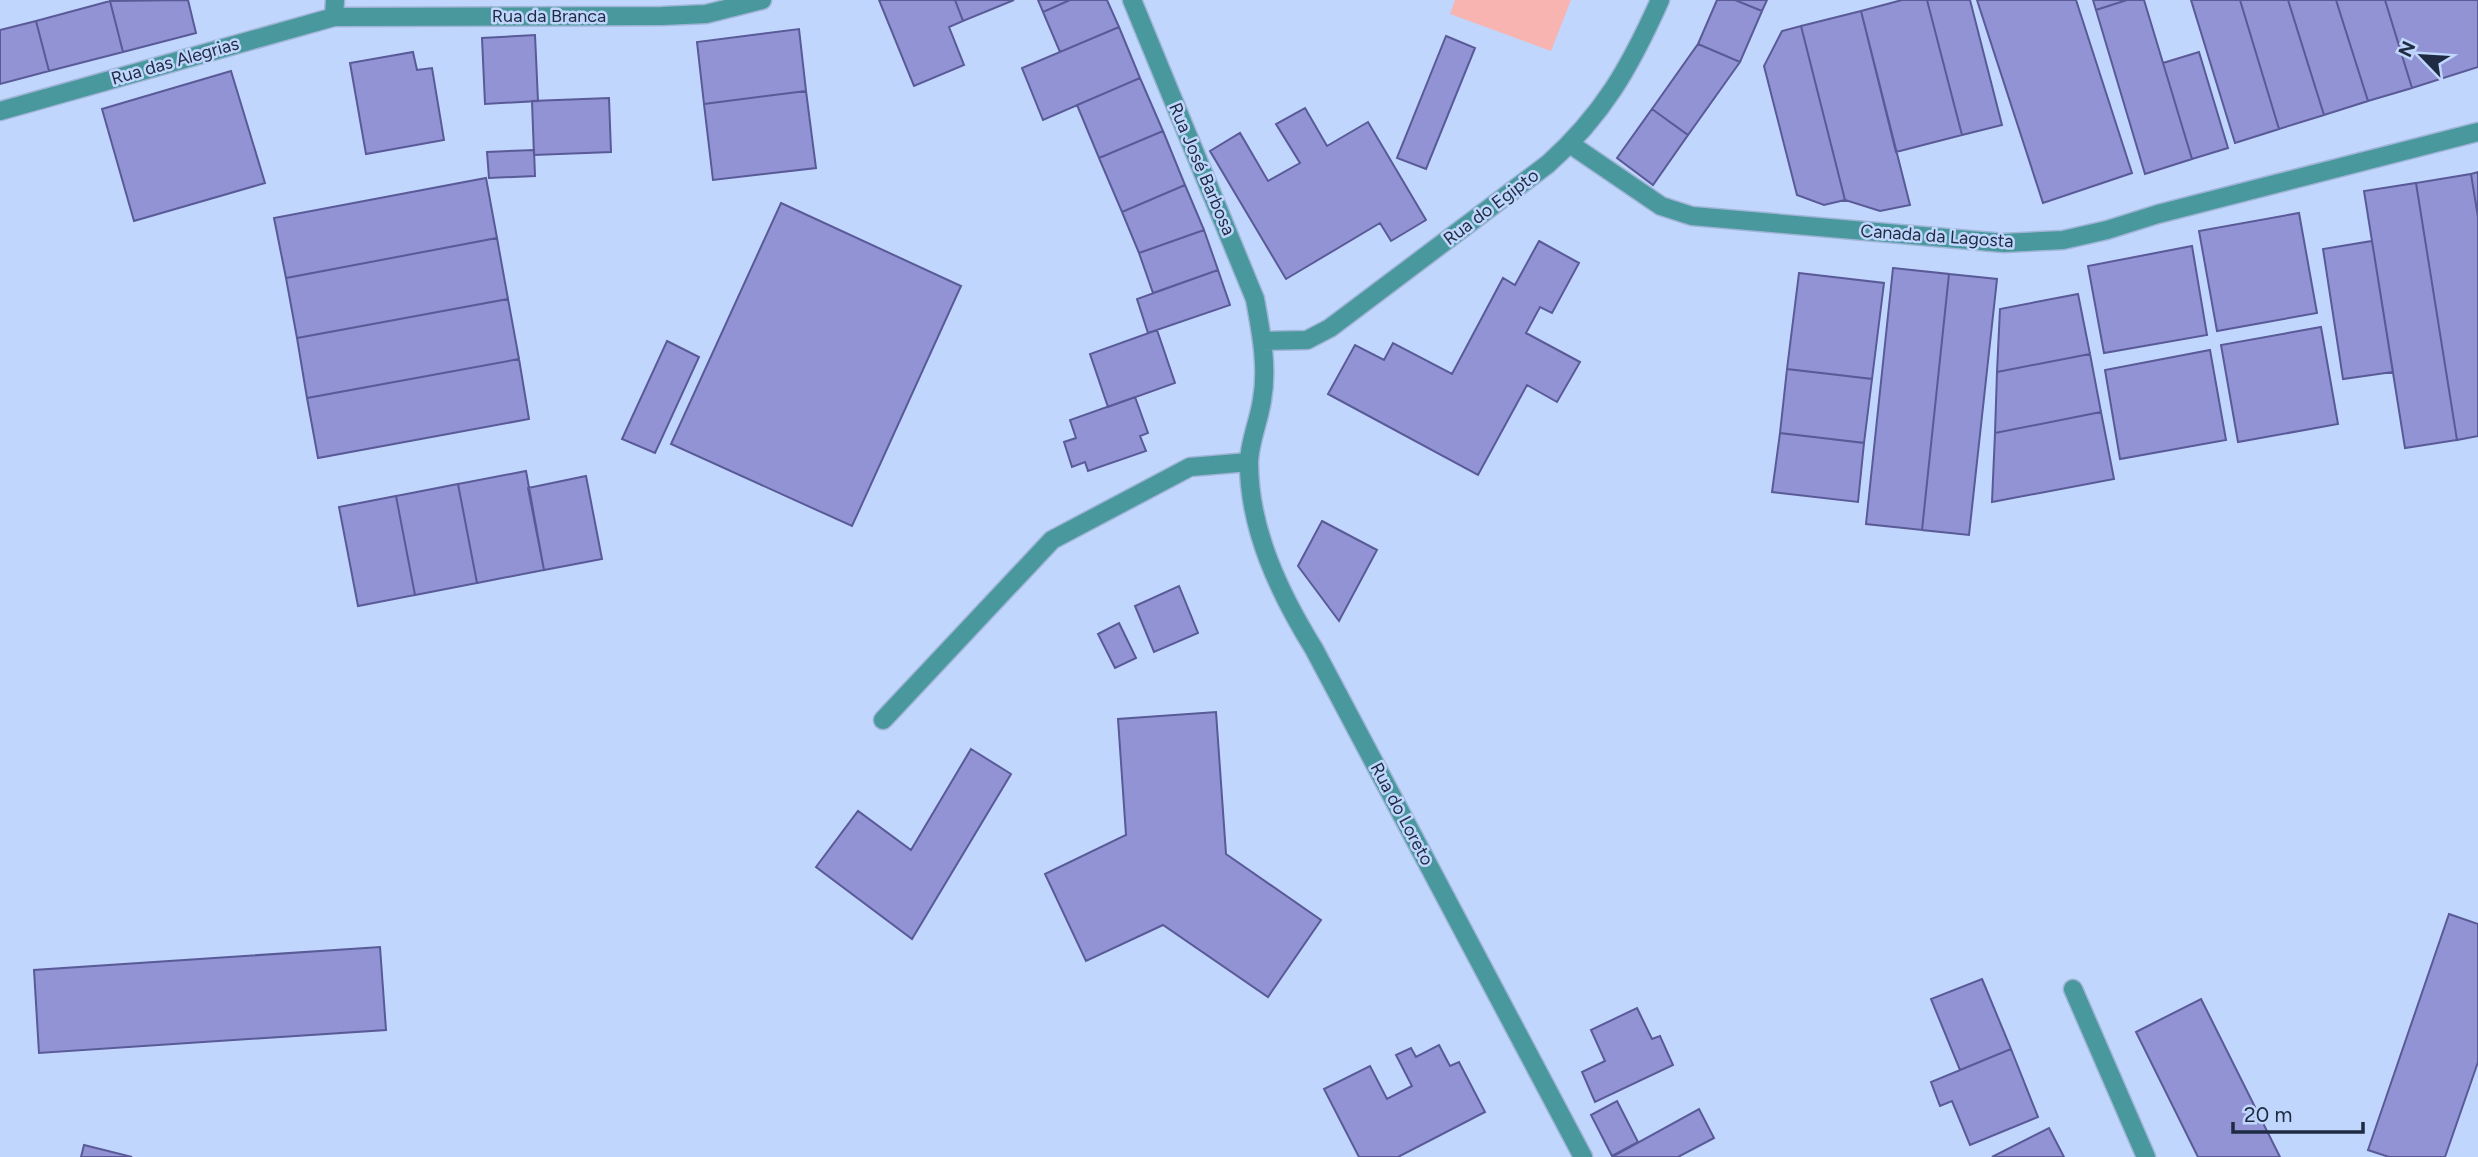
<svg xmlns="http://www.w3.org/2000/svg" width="2478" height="1157" viewBox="0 0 2478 1157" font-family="Figtree,sans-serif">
<rect width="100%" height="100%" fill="#c0d6fc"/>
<!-- green -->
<path fill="#f8b4b1" d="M1455 0H1571L1551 51 1450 14Z"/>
<!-- building -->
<path fill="#9193d5" stroke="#595a97" stroke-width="2" d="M188 0 196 33 123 52 110 1Z
M879 0H955L963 21 949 27 964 65 914 86Z
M955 0H1014L963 21Z
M1038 0H1070L1043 12Z
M1070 0H1107L1119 27 1060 52 1043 12Z
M1717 0H1735L1762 11 1740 62 1698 44Z
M1735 0H1767L1762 11Z
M1902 0H1927L1962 135 1896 152 1861 11Z
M1927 0H1970L2002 125 1962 135Z
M1977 0H2076L2132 173 2043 203Z
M2093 0H2127L2096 10Z
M2127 0H2144L2192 159 2145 174 2096 10Z
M2191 0H2240L2279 129 2235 143Z
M2240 0H2288L2324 115 2279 129Z
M2288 0H2336L2368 101 2324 115Z
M2336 0H2385L2412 88 2368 101Z
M2385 0H2478V67L2412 88Z
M110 1 123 52 49 71 36 21Z
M1861 11 1910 205 1880 211 1845 200 1801 26Z
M36 21 49 71 0 84V30Z
M1801 26 1845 200 1824 205 1797 195 1764 66 1782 31Z
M1119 27 1140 78 1043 120 1022 68Z
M799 29 806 91 704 104 697 42Z
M535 35 538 101 485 104 482 38Z
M1446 36 1475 48 1426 169 1397 158Z
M1698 44 1740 62 1688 135 1652 109Z
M413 52 417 70 432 68 444 140 366 154 350 63Z
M2199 52 2228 148 2192 159 2163 63Z
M231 71 265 183 134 221 102 109Z
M1140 78 1163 131 1099 158 1077 105Z
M806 91 816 168 713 180 704 104Z
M609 98 611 152 534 155 532 101Z
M1305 108 1327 146 1368 122 1426 220 1391 241 1380 223 1286 279 1210 151 1240 133 1268 181 1300 163 1276 124Z
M1652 109 1688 135 1653 185 1617 158Z
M1163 131 1185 185 1122 212 1099 158Z
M534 150 535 176 489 178 487 152Z
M2478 172V217L2471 174Z
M2471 174 2478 217V436L2457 440 2416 183Z
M486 178 497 238 286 278 274 218Z
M2416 183 2457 440 2405 448 2364 191Z
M1185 185 1204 230 1139 253 1122 212Z
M781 203 961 286 852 526 671 444Z
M2299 213 2317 313 2217 331 2199 231Z
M1204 230 1218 270 1153 293 1139 253Z
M497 238 508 299 297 338 286 278Z
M1539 241 1579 263 1552 313 1540 307 1526 333 1580 362 1557 402 1527 385 1478 475 1328 394 1355 345 1384 360 1393 343 1452 374 1503 278 1515 285Z
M2372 241 2393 372 2343 379 2323 249Z
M2192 246 2207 335 2104 353 2088 266Z
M1893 268 1949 274 1922 530 1866 524Z
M1218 270 1230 305 1148 333 1137 299Z
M1799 273 1884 283 1872 379 1787 369Z
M1949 274 1997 279 1969 535 1922 530Z
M2078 294 2090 354 1997 372 2000 309Z
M508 299 519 359 307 398 297 338Z
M2321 327 2338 424 2238 442 2221 345Z
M1157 330 1175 383 1108 407 1090 354Z
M667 341 699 357 655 453 622 439Z
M2210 350 2226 440 2120 459 2105 370Z
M2090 354 2101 412 1995 433 1997 372Z
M519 359 529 419 318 458 307 398Z
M1787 369 1872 379 1864 443 1780 433Z
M1135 397 1148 433 1140 436 1146 451 1088 471 1085 462 1072 467 1064 442 1076 438 1070 420Z
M2101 412 2114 479 1992 502 1995 433Z
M1780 433 1864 443 1858 502 1772 492Z
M526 471 544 570 477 583 458 484Z
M586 476 602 559 544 570 528 488Z
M458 484 477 583 415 595 396 496Z
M396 496 415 595 358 606 339 507Z
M1322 521 1377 550 1339 621 1298 566Z
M1179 586 1198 633 1154 652 1135 606Z
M1119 623 1136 658 1115 668 1098 634Z
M1216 712 1226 854 1321 920 1268 997 1163 925 1086 961 1045 874 1126 835 1118 719Z
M971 749 1011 774 912 939 816 867 858 811 911 850Z
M2449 914 2478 924V1062L2445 1157H2389L2368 1150Z
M380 947 386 1030 39 1053 34 970Z
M1982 979 2011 1049 1960 1070 1931 999Z
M2201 999 2280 1157H2198L2136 1032Z
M1637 1008 1652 1039 1660 1036 1673 1065 1595 1102 1582 1072 1605 1061 1591 1030Z
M1439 1045 1450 1066 1459 1062 1485 1112 1398 1157H1359L1324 1089 1370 1066 1387 1099 1412 1086 1396 1055 1411 1048 1416 1057Z
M2011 1049 2038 1117 1970 1145 1952 1101 1940 1106 1931 1082Z
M1617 1101 1638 1142 1612 1156 1591 1115Z
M1699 1109 1714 1138 1678 1157H1612Z
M2049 1128 2064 1157H1992Z
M84 1145 132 1157H81Z"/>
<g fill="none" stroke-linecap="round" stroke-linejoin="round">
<defs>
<path id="minor" d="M1132 0 1255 299C1261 332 1268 367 1262 400 1259 421 1249 443 1249 463 1249 530 1280 594 1314 649L1583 1157
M334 17 662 16 706 14 762 0
M0 111 334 17 335 0
M1570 144 1661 206 1692 216 2004 243 2063 240 2107 230 2158 214 2478 132
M1263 341 1307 340 1330 328 1548 164C1603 115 1630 67 1660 0
M883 720 1052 540 1190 467 1249 462
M2073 989 2146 1157"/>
</defs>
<!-- minor casing -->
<use href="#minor" stroke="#a0b4d7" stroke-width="21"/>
<!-- minor -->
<use href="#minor" stroke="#48989e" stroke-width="18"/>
</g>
<g text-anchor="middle" stroke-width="5" stroke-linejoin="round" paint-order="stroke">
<!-- street labels -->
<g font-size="18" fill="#1e2b43" stroke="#c0d6fc">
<text x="549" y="22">Rua da Branca</text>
<text transform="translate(175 61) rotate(-16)" y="6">Rua das Alegrias</text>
<text transform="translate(1202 169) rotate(67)" y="6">Rua José Barbosa</text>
<text transform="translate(1491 207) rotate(-37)" y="6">Rua do Egipto</text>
<text transform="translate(1937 236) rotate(4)" y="6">Canada da Lagosta</text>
<text transform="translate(1402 814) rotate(62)" y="6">Rua do Loreto</text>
</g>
</g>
<!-- north arrow -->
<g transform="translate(2422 56) rotate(295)" stroke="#c0d6fc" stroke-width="5" paint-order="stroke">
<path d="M0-5L12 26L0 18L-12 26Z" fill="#1e2b43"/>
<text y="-10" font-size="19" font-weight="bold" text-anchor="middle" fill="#1e2b43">N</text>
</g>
<!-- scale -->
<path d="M2233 1122v10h130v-10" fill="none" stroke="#1e2b43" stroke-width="3.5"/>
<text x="2244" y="1122" font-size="21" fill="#1e2b43" stroke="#c0d6fc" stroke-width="5" paint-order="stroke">20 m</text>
</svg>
